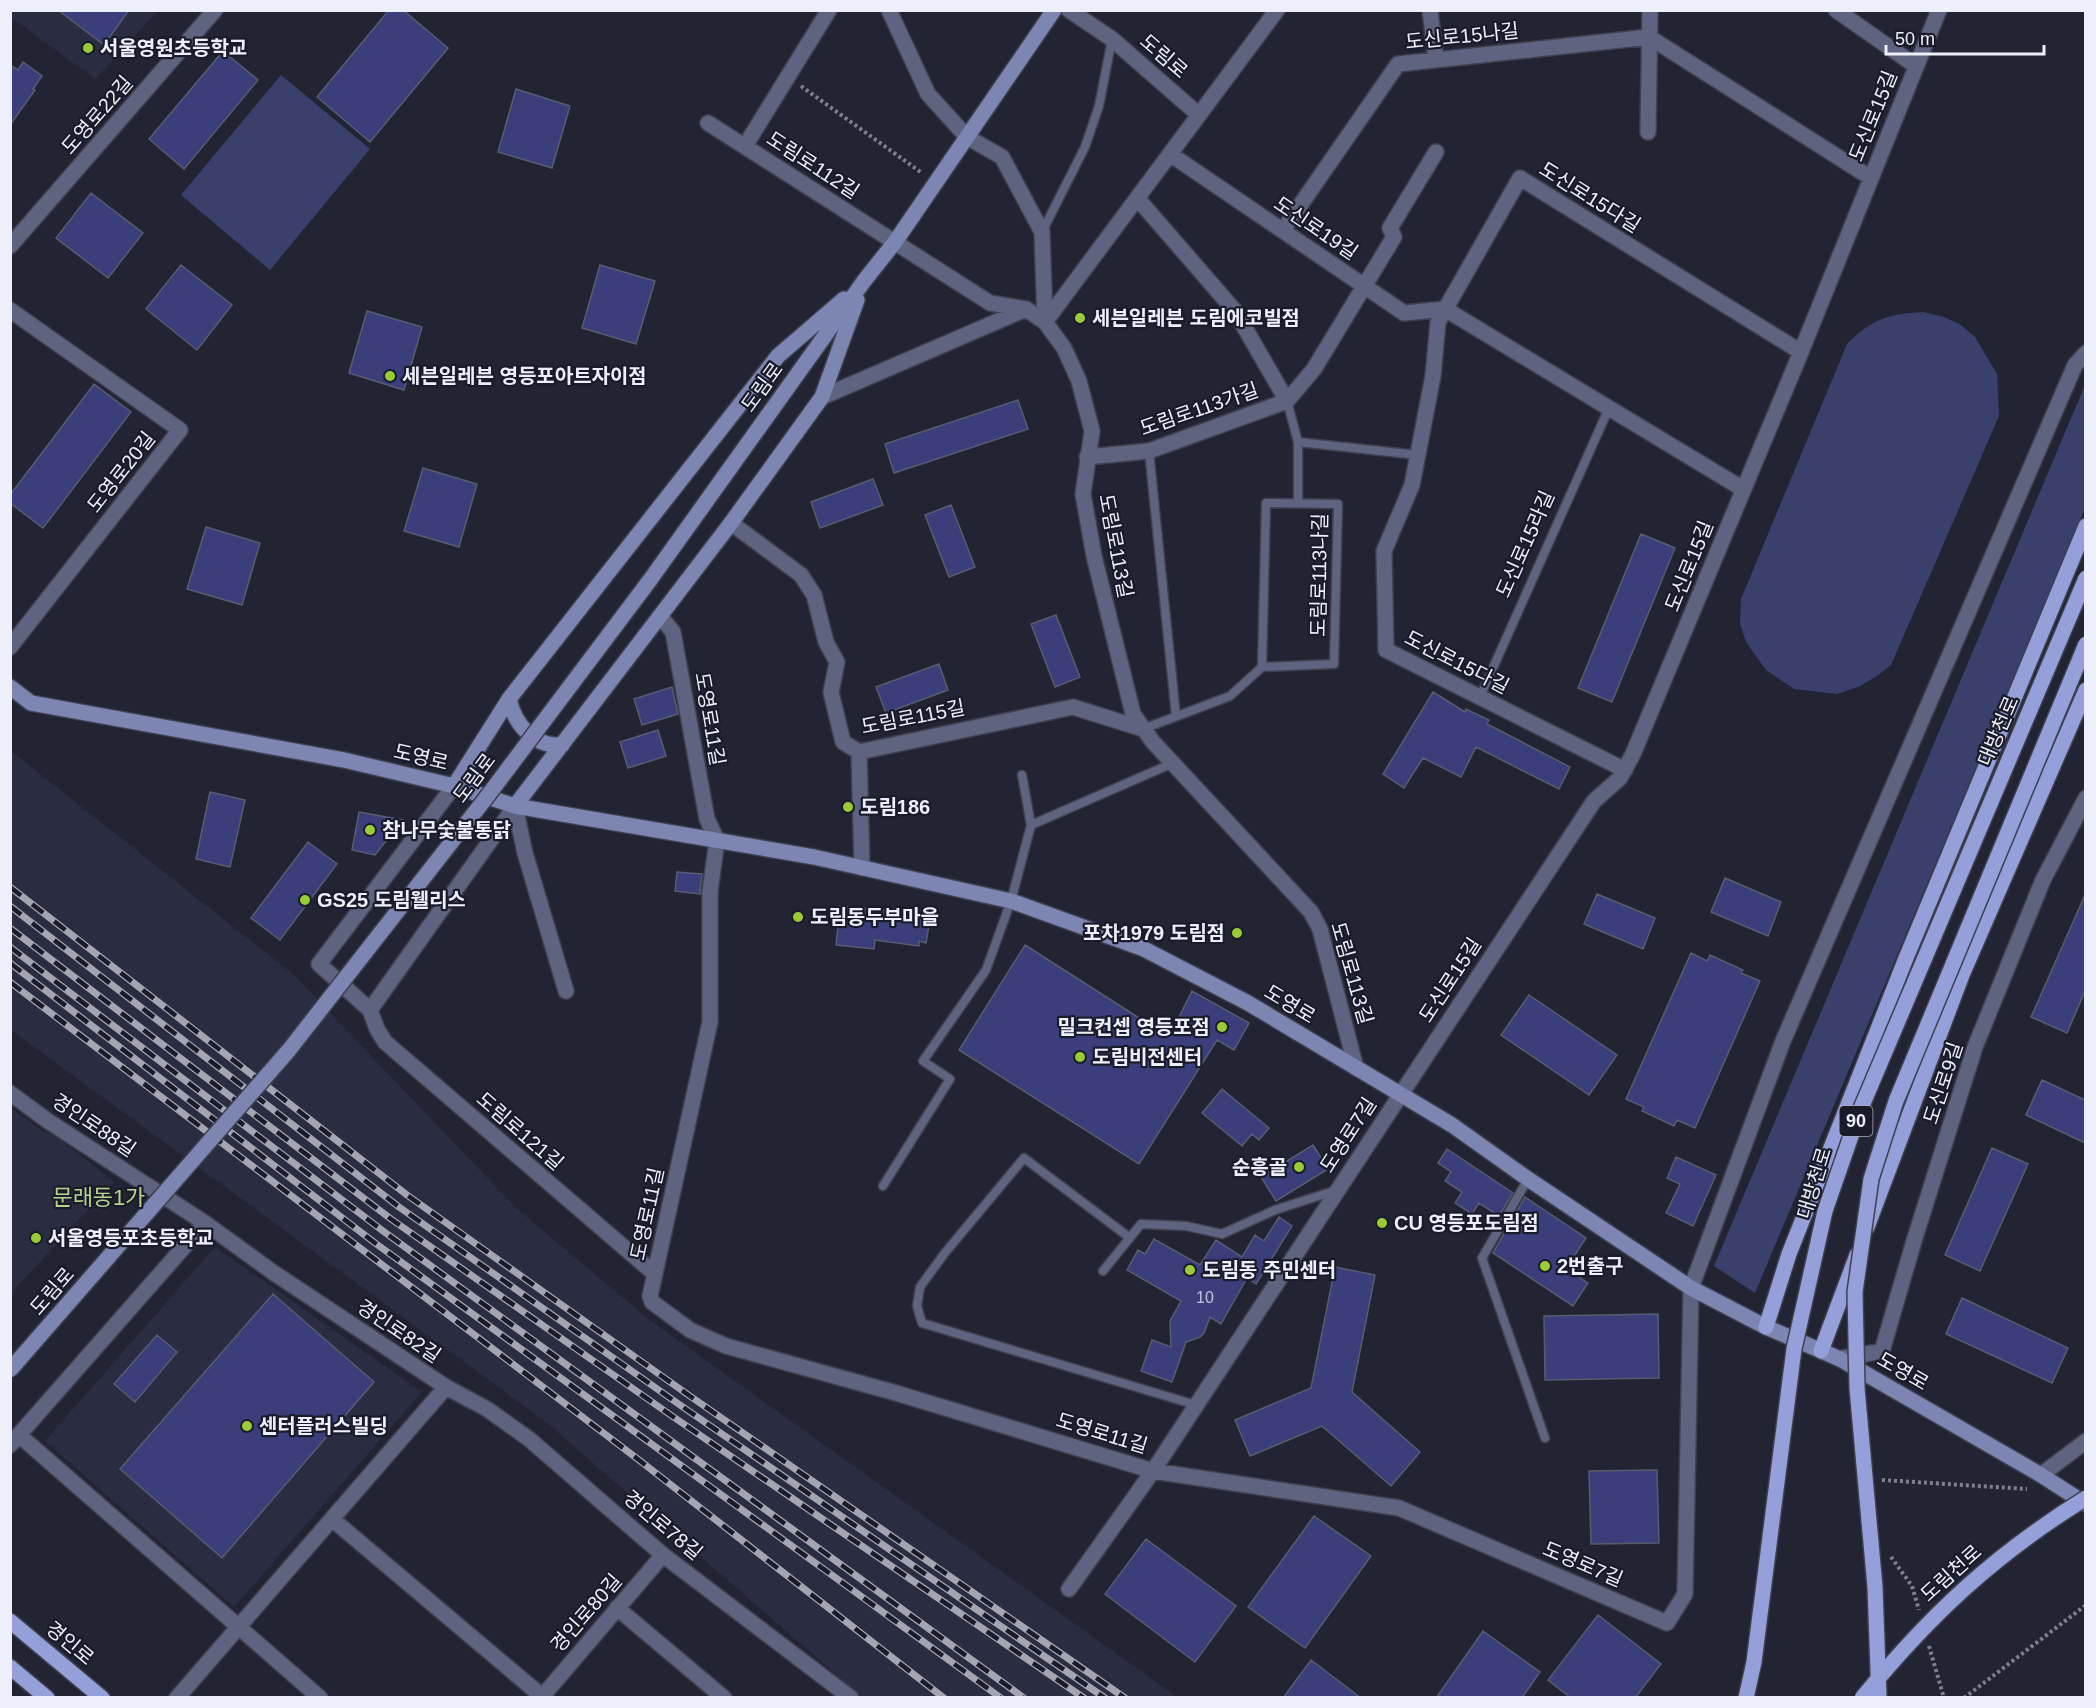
<svg xmlns="http://www.w3.org/2000/svg" width="2096" height="1708" viewBox="0 0 2096 1708" font-family="Arial,'Noto Sans KR',sans-serif">
<rect width="100%" height="100%" fill="#222434"/>
<!-- built -->
<path fill="#2a2d42" d="M11 10 158 11 95 79 11 17Z
M11 751 294 975 516 1208 647 1318 1177 1697H862L546 1422 11 1030Z
M10 1107 42 1131 55 1135 114 1182 11 1293Z
M215 1247 422 1392 234 1607 45 1441Z"/>
<!-- green -->
<path fill="#3a406c" d="M281 75 370 149 270 270 181 195Z
M1923 312 1944 317 1961 325 1975 337 1997 374 1999 416 1891 665 1877 676 1860 686 1837 694 1794 689 1766 670 1746 642 1740 624 1741 599 1847 344C1872 319 1888 314 1923 312Z
M2085 385V508L1755 1293 1714 1266Z"/>
<!-- building -->
<path fill="#3a3f7c" stroke="#595c6e" stroke-width="1.5" d="M58 10H129L104 45Z
M389 10H403L448 48 370 142 317 97Z
M223 51 258 80 184 169 149 139Z
M23 62 42 76 33 89 35 90 10 125V65L18 70Z
M516 89 570 106 552 168 498 152Z
M91 193 143 233 108 278 56 238Z
M181 265 232 305 197 350 146 309Z
M600 265 655 281 636 344 582 328Z
M367 311 422 327 404 390 349 373Z
M94 384 131 412 43 528 10 503V495Z
M1018 400 1028 429 894 473 885 444Z
M423 468 477 484 459 547 404 531Z
M873 479 883 505 820 528 811 502Z
M951 505 975 567 949 577 925 515Z
M206 527 260 543 242 605 187 589Z
M1641 534 1675 548 1612 702 1578 688Z
M1056 615 1080 677 1055 687 1031 624Z
M939 664 948 690 886 713 876 687Z
M672 687 678 714 642 725 634 699Z
M1433 692 1465 712 1466 709 1489 720 1487 724 1570 767 1559 789 1476 747 1461 777 1423 758 1404 788 1383 774Z
M658 730 666 756 628 768 620 742Z
M210 792 245 800 230 867 196 859Z
M359 812 403 820 375 855 352 850Z
M308 842 337 864 280 940 251 918Z
M677 872 702 874 700 894 675 891Z
M1725 878 1781 902 1768 936 1711 912Z
M1597 894 1655 918 1643 949 1584 924Z
M2085 895V991L2067 1033 2031 1017Z
M840 906 894 911V908L931 914 926 943 919 941V946L875 940 874 949 836 945Z
M1025 945 1169 1037 1192 991 1249 1023 1234 1050 1217 1040 1139 1164 959 1050Z
M1691 953 1707 961 1710 955 1743 970 1741 973 1760 981 1695 1128 1677 1120 1674 1126 1642 1111 1644 1107 1626 1099Z
M1529 995 1617 1055 1589 1095 1501 1035Z
M2042 1080 2085 1100V1143L2026 1115Z
M1222 1089 1269 1128 1259 1140 1252 1134 1242 1146 1202 1113Z
M1313 1145 1328 1169 1276 1201 1261 1177Z
M1992 1148 2028 1164 1980 1271 1945 1255Z
M1447 1149 1513 1193 1499 1216 1479 1203 1472 1214 1455 1203 1462 1192 1445 1181 1451 1172 1438 1163Z
M1676 1157 1716 1175 1693 1226 1666 1213 1680 1184 1667 1178Z
M1525 1197 1586 1238 1573 1258 1583 1264 1579 1271 1583 1273 1580 1278 1588 1283 1573 1306 1493 1253Z
M1279 1217 1292 1226 1256 1284 1247 1278 1221 1324 1210 1317 1204 1333 1200 1337 1186 1342 1172 1382 1141 1371 1152 1340 1171 1347 1170 1321 1181 1301 1127 1270 1138 1250 1145 1254 1154 1239 1200 1265 1216 1240 1242 1257 1255 1235 1264 1241Z
M1335 1267 1375 1275 1352 1392 1420 1452 1391 1486 1322 1426 1250 1456 1235 1420 1311 1388Z
M273 1294 374 1382 222 1558 120 1469Z
M1962 1298 2068 1348 2052 1383 1946 1334Z
M1658 1314 1659 1378 1545 1380 1544 1316Z
M157 1335 177 1352 135 1402 114 1384Z
M1657 1470 1659 1543 1591 1544 1589 1471Z
M1314 1516 1371 1556 1305 1648 1248 1607Z
M1146 1539 1236 1606 1195 1662 1105 1594Z
M1598 1615 1661 1664 1635 1698H1571L1548 1680Z
M1483 1631 1540 1672 1522 1698H1436Z
M1311 1660 1361 1698H1283Z"/>
<g fill="none" stroke-linecap="round" stroke-linejoin="round">
<defs>
<path id="lane" d="M1042 232 1085 147 1099 106 1112 39
M1287 401 1298 442V503
M1298 442 1418 455
M1149 451 1176 716
M1480 697 1609 408
M1143 729 1230 696 1262 667 1334 664 1338 504 1266 503 1262 667
M1031 825 1173 763
M1528 1179 1482 1258 1545 1438
M883 1186 950 1079 923 1061 986 970 1011 901 1031 825 1022 775
M1130 1238 1024 1158 944 1254 920 1287 917 1306 922 1323 1196 1405
M1103 1271 1141 1224 1186 1226 1222 1234 1275 1210 1337 1190"/>
<path id="street" d="M889 10 928 94 967 137 1002 157 1042 232 1045 322
M1069 10 1112 39 1199 115
M1430 10 1436 60
M1836 10 1916 66
M708 123 990 303 1026 309 1045 322 1064 348 1079 381 1092 431 1083 494 1094 556 1133 714 1153 742 1311 912 1320 929 1356 1068
M1648 132 1650 10
M745 146 829 10
M1170 154 1404 313 1445 309 1743 489
M1137 198 1235 311 1287 401
M1283 230 1398 64 1649 37 1871 178
M10 246 215 10
M10 310 180 430 10 647
M1045 322 1277 10
M822 397 1026 309
M1087 457 1149 451 1287 401 1314 369 1394 237 1390 228 1436 152
M731 523 801 575 814 595 826 642 837 662 831 692 843 742 859 752 1073 707 1143 729
M660 616 673 632 707 819 717 840 710 891V1022L650 1296 652 1302 690 1330 726 1346 896 1393 1153 1471 1399 1508 1667 1623 1685 1594 1691 1288 1783 1041 2075 365 2086 353
M859 752 862 868
M1625 770 1386 650 1384 551 1412 485 1433 376 1438 322 1520 178 1801 352
M454 786 319 964 370 1010 515 806
M515 806 525 853 566 991
M370 1010 377 1029 385 1042 655 1274
M10 1093 48 1121 205 1223 274 1273 446 1387 487 1409 529 1439 663 1555 851 1698
M1843 1358 1882 1351 1914 1241 1975 1047 2043 880 2086 798
M19 1435 320 1698
M10 1445 205 1223
M2041 1475 2086 1441
M332 1519 544 1698
M1069 1589 1153 1471 1594 801 1620 778 1633 754 1801 352 1939 10
M617 1608 724 1698
M177 1698 446 1387
M541 1698 663 1555"/>
<path id="secondary" d="M650 580 864 281 895 242 1054 10
M10 687 31 703 344 760 454 786 515 806 814 857 1011 901 1144 949 1248 1003 1452 1125 1528 1179 1691 1288 1766 1327 1840 1359 2041 1475 2086 1504
M509 699C515 725 534 747 562 745
M454 786 509 699 778 356 844 299
M515 806 731 523 822 397 857 300"/>
<path id="primary" d="M1867 1227 1962 975 2086 690
M1766 1327 1789 1254 1906 958 2086 526
M1821 1351 1857 1255
M10 1621 102 1698
M10 1667 47 1698"/>
</defs>
<!-- lane casing -->
<use href="#lane" stroke="#3e4050" stroke-width="11"/>
<!-- street casing -->
<use href="#street" stroke="#3e4050" stroke-width="18"/>
<!-- secondary casing -->
<use href="#secondary" stroke="#3e4050" stroke-width="18"/>
<!-- primary casing -->
<use href="#primary" stroke="#3e4050" stroke-width="18"/>
<!-- path -->
<path stroke="#7e808e" stroke-width="4" stroke-dasharray="3 3" stroke-linecap="butt" d="M801 86 922 173
M1882 1480 2027 1489
M1891 1557 1912 1586 1919 1610
M1929 1646 1944 1698
M1964 1698 2086 1605"/>
<!-- lane -->
<use href="#lane" stroke="#5e637f" stroke-width="8"/>
<!-- street -->
<use href="#street" stroke="#5e637f" stroke-width="15"/>
<!-- secondary -->
<use href="#secondary" stroke="#7d85b2" stroke-width="15"/>
<!-- primary -->
<use href="#primary" stroke="#959fda" stroke-width="15"/>
<defs>
<path id="rail" d="M10 887 407 1195 687 1394 1125 1698
M10 906 399 1207 680 1405 1105 1698
M10 928 391 1219 672 1416 1084 1698
M10 947 383 1231 1024 1698
M10 963 375 1243 1001 1698
M10 982 639 1460 944 1698"/>
</defs>
<!-- rail casing -->
<use href="#rail" stroke="#a3a5b2" stroke-width="7"/>
<!-- rail -->
<use href="#rail" stroke="#191b2a" stroke-width="4.5" stroke-dasharray="14" stroke-linecap="butt"/>
<defs>
<path id="secondary-bridge" d="M10 1370 289 1050 486 798 650 580"/>
<path id="primary-bridge" d="M1746 1698 1754 1662 1794 1349 1825 1211 1859 1113 2086 578
M1862 1698C1930 1615 1994 1555 2086 1498
M1879 1698 1875 1587 1857 1388 1855 1292 1871 1179 1896 1101 2086 644"/>
</defs>
<!-- secondary-bridge casing -->
<use href="#secondary-bridge" stroke="#3e4050" stroke-width="18" stroke-linecap="butt"/>
<!-- primary-bridge casing -->
<use href="#primary-bridge" stroke="#3e4050" stroke-width="18" stroke-linecap="butt"/>
<!-- secondary-bridge -->
<use href="#secondary-bridge" stroke="#7d85b2" stroke-width="15"/>
<!-- primary-bridge -->
<use href="#primary-bridge" stroke="#959fda" stroke-width="15"/>
</g>
<!-- markers -->
<g fill="#99cb36" stroke="#191b2a" stroke-width="2">
<circle cx="88" cy="48" r="6"/>
<circle cx="1080" cy="318" r="6"/>
<circle cx="390" cy="376" r="6"/>
<circle cx="848" cy="807" r="6"/>
<circle cx="370" cy="830" r="6"/>
<circle cx="305" cy="900" r="6"/>
<circle cx="798" cy="917" r="6"/>
<circle cx="1237" cy="933" r="6"/>
<circle cx="1222" cy="1027" r="6"/>
<circle cx="1080" cy="1057" r="6"/>
<circle cx="1299" cy="1167" r="6"/>
<circle cx="1382" cy="1223" r="6"/>
<circle cx="36" cy="1238" r="6"/>
<circle cx="1545" cy="1266" r="6"/>
<circle cx="1190" cy="1270" r="6"/>
<circle cx="247" cy="1426" r="6"/>
</g>
<g text-anchor="middle" stroke-width="4.5" stroke-linejoin="round" paint-order="stroke">
<!-- number labels -->
<g font-size="16" fill="#c0c3da">
<text x="1205" y="1303">10</text>
</g>
<!-- shield labels -->
<rect fill="#191b2a" stroke="#adafbc" stroke-width="1.5" x="1839.5" y="1106" width="33" height="30" rx="4.5"/>
<g font-size="18" font-weight="bold" fill="#edeffa">
<text x="1856" y="1127">90</text>
</g>
<!-- street labels -->
<g font-size="20" fill="#edeffa" stroke="#191b2a">
<text transform="translate(1462 36) rotate(-6)" y="7">도신로15나길</text>
<text transform="translate(1164 56) rotate(41)" y="7">도림로</text>
<text transform="translate(97 115) rotate(-49)" y="7">도영로22길</text>
<text transform="translate(1873 116) rotate(-68)" y="7">도신로15길</text>
<text transform="translate(813 165) rotate(33)" y="7">도림로112길</text>
<text transform="translate(1590 197) rotate(32)" y="7">도신로15다길</text>
<text transform="translate(1316 228) rotate(34)" y="7">도신로19길</text>
<text transform="translate(762 387) rotate(-54)" y="7">도림로</text>
<text transform="translate(1199 409) rotate(-19)" y="7">도림로113가길</text>
<text transform="translate(121 472) rotate(-52)" y="7">도영로20길</text>
<text transform="translate(1525 544) rotate(-66)" y="7">도신로15라길</text>
<text transform="translate(1116 546) rotate(79)" y="7">도림로113길</text>
<text transform="translate(1689 566) rotate(-68)" y="7">도신로15길</text>
<text transform="translate(1319 575) rotate(-89)" y="7">도림로113나길</text>
<text transform="translate(1457 662) rotate(27)" y="7">도신로15다길</text>
<text transform="translate(913 717) rotate(-11)" y="7">도림로115길</text>
<text transform="translate(710 719) rotate(80)" y="7">도영로11길</text>
<text transform="translate(1998 731) rotate(-67)" y="7">대방천로</text>
<text transform="translate(421 757) rotate(13)" y="7">도영로</text>
<text transform="translate(474 778) rotate(-53)" y="7">도림로</text>
<text transform="translate(1352 973) rotate(74)" y="7">도림로113길</text>
<text transform="translate(1450 980) rotate(-57)" y="7">도신로15길</text>
<text transform="translate(1290 1004) rotate(31)" y="7">도영로</text>
<text transform="translate(1943 1083) rotate(-72)" y="7">도신로9길</text>
<text transform="translate(94 1125) rotate(34)" y="7">경인로88길</text>
<text transform="translate(520 1131) rotate(41)" y="7">도림로121길</text>
<text transform="translate(1348 1135) rotate(-57)" y="7">도영로7길</text>
<text transform="translate(1814 1183) rotate(-73)" y="7">대방천로</text>
<text transform="translate(647 1214) rotate(-78)" y="7">도영로11길</text>
<text transform="translate(52 1291) rotate(-49)" y="7">도림로</text>
<text transform="translate(399 1331) rotate(34)" y="7">경인로82길</text>
<text transform="translate(1903 1371) rotate(30)" y="7">도영로</text>
<text transform="translate(1102 1433) rotate(17)" y="7">도영로11길</text>
<text transform="translate(663 1525) rotate(40)" y="7">경인로78길</text>
<text transform="translate(1583 1564) rotate(23)" y="7">도영로7길</text>
<text transform="translate(1951 1573) rotate(-42)" y="7">도림천로</text>
<text transform="translate(586 1613) rotate(-49)" y="7">경인로80길</text>
<text transform="translate(70 1643) rotate(40)" y="7">경인로</text>
</g>
<!-- poi labels -->
<g font-size="20" font-weight="bold" fill="#edeffa" stroke="#191b2a" text-anchor="start">
<text x="100" y="55">서울영원초등학교</text>
<text x="1092" y="325">세븐일레븐 도림에코빌점</text>
<text x="402" y="383">세븐일레븐 영등포아트자이점</text>
<text x="860" y="814">도림186</text>
<text x="382" y="837">참나무숯불통닭</text>
<text x="317" y="907">GS25 도림웰리스</text>
<text x="810" y="924">도림동두부마을</text>
<text x="1225" y="940" text-anchor="end">포차1979 도림점</text>
<text x="1210" y="1034" text-anchor="end">밀크컨셉 영등포점</text>
<text x="1092" y="1064">도림비전센터</text>
<text x="1287" y="1174" text-anchor="end">순흥골</text>
<text x="1394" y="1230">CU 영등포도림점</text>
<text x="48" y="1245">서울영등포초등학교</text>
<text x="1557" y="1273">2번출구</text>
<text x="1202" y="1277">도림동 주민센터</text>
<text x="259" y="1433">센터플러스빌딩</text>
</g>
<!-- quarter labels -->
<g font-size="22" fill="#b6d48c" stroke="#191b2a">
<text x="99" y="1205">문래동1가</text>
</g>
</g>
<!-- border -->
<rect width="2096" height="1708" fill="none" stroke="#edeffa" stroke-width="24"/>
<!-- scale -->
<path d="M1886 45v9h158v-9" fill="none" stroke="#edeffa" stroke-width="3"/>
<text x="1895" y="45" font-size="18" fill="#edeffa" stroke="#191b2a" stroke-width="4.5" paint-order="stroke">50 m</text>
</svg>
